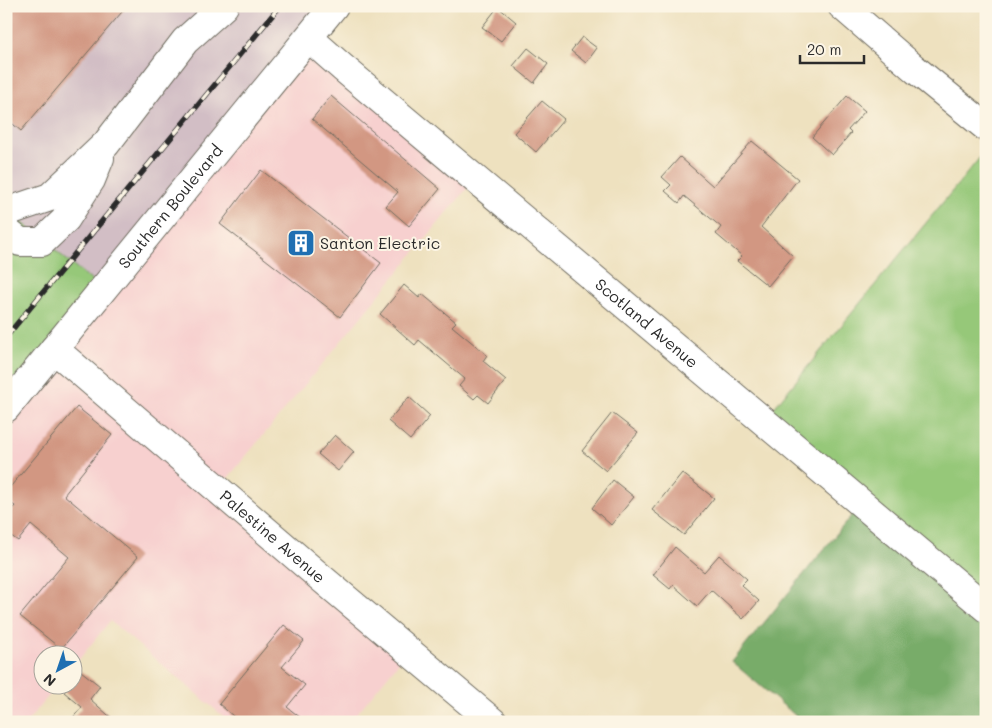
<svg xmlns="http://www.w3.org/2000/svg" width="992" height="728" viewBox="0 0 992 728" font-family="Mali,sans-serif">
<rect width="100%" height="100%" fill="#fcf5e5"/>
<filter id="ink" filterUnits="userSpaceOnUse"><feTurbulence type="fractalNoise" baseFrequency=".02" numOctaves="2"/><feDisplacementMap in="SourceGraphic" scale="10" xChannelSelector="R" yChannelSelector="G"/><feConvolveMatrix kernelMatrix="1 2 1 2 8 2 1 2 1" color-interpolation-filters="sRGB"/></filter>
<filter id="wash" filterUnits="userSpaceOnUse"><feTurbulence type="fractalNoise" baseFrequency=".0096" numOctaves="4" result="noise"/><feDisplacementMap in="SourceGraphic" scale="20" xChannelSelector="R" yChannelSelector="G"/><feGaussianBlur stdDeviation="1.12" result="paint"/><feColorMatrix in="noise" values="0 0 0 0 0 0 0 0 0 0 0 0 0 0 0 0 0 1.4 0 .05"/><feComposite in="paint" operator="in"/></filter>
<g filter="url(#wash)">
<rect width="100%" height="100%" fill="#eee1bf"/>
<!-- built -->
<path fill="#f7d0cf" d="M309 38 475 179 218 490 408 651 350 722H230L110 621 73 667 72 656H42V686H57L27 722H6V408Z"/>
<!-- industrial -->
<path fill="#d2bec5" d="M6 6H334L103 290 6 209Z"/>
<!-- green -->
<path fill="#96c879" stroke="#607a52" d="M986 150V608L763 421Z
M6 209 103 290 6 408Z"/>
<!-- forest -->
<path fill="#78ac69" stroke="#526c4a" d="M861 504 986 608V722H792L796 716 732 662Z"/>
<g id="blocks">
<!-- building -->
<path fill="#d29782" d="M6 6H127L21 131 6 118Z
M498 7 516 22 501 41 482 27Z
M582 37 597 48 586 63 571 51Z
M528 48 548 64 534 83 513 66Z
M331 96 440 189 409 226 386 206 398 192 312 119Z
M847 96 865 111 848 130 851 133 832 155 812 137Z
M542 101 564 119 536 152 514 133Z
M752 141 798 179 761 227 793 256 768 286 737 261 742 256 716 234 721 227 684 196 679 203 665 191 671 185 662 177 680 157 713 186Z
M261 170 381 263 340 317 220 224Z
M404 285 419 298 422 294 456 322 452 326 487 355 483 361 506 380 488 403 478 395 474 399 459 386 465 379 419 340 415 345 380 314Z
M409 397 430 416 410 440 388 421Z
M77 407 112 435 64 495 138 557 61 649 20 616 69 557 31 525 18 541 6 532V516L15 506 6 500V492Z
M612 413 638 433 606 471 582 451Z
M335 435 354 452 338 471 318 454Z
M682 473 714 498 684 535 652 510Z
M613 480 634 497 611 525 592 508Z
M675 547 704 572 719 555 747 579 741 585 759 601 743 619 711 590 697 606 673 585 670 589 653 575Z
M284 625 304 641 282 667 305 685 287 707 306 722H240L219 704Z
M81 671 100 686 90 699 116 722H69L82 707 64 692 69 686H72V681Z"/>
</g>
</g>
<g filter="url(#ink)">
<use href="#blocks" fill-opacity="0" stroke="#6f6b5f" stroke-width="1"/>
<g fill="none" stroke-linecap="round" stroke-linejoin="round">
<defs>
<g id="minor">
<path d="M842 6 916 70 986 127"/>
<path id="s1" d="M309 38 343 68 986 608"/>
<path d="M6 212 50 197 106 144 185 41 224 6"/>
<path d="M6 231 20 242H42L66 219 91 180 100 158"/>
<path id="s2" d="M54 349 320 577 493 722"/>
<path id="s3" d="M6 408 334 6"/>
</g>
</defs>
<!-- minor casing -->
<use href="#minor" stroke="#6f6b5f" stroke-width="30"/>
<!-- minor -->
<use href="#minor" stroke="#fff" stroke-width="28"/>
<defs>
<path id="rail" d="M6 337 280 6"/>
</defs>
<!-- rail casing -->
<use href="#rail" stroke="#2b2b2b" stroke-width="5.5"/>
<!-- rail -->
<use href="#rail" stroke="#fcf5e5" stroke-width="4" stroke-dasharray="11" stroke-linecap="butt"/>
</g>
</g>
<!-- icons -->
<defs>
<symbol id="building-square" viewBox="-11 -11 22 22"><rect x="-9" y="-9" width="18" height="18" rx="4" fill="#1f6fb2" stroke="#fcf5e5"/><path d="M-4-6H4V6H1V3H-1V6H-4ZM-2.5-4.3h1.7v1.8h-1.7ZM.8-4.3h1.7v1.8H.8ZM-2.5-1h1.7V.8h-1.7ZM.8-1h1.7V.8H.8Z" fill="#fff"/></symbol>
</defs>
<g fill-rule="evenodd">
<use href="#building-square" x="285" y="227" width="32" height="32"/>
</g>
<g text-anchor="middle" stroke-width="4" stroke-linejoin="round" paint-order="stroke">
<!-- street labels -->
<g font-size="16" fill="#2b2b2b" stroke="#fcf5e5">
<text dy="6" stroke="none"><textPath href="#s3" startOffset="260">Southern Boulevard</textPath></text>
<text dy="6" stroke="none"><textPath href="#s1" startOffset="442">Scotland Avenue</textPath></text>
<text dy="6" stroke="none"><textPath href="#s2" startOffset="288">Palestine Avenue</textPath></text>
</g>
<!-- poi labels -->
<g font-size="16" fill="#2b2b2b" stroke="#fcf5e5" text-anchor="start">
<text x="320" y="249">Santon Electric</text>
</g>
</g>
<!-- margin -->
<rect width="992" height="728" fill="none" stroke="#fcf5e5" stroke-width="25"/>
<!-- north arrow -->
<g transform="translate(58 670) rotate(220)"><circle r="24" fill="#fcf5e5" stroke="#a8a49b"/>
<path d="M0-4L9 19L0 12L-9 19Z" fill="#1f6fb2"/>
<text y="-8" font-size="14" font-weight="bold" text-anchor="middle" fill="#2b2b2b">N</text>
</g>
<!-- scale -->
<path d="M800 55v8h64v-8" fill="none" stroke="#2b2b2b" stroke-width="2.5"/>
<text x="807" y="55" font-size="15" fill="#2b2b2b" stroke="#fcf5e5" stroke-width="4" paint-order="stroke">20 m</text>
</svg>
